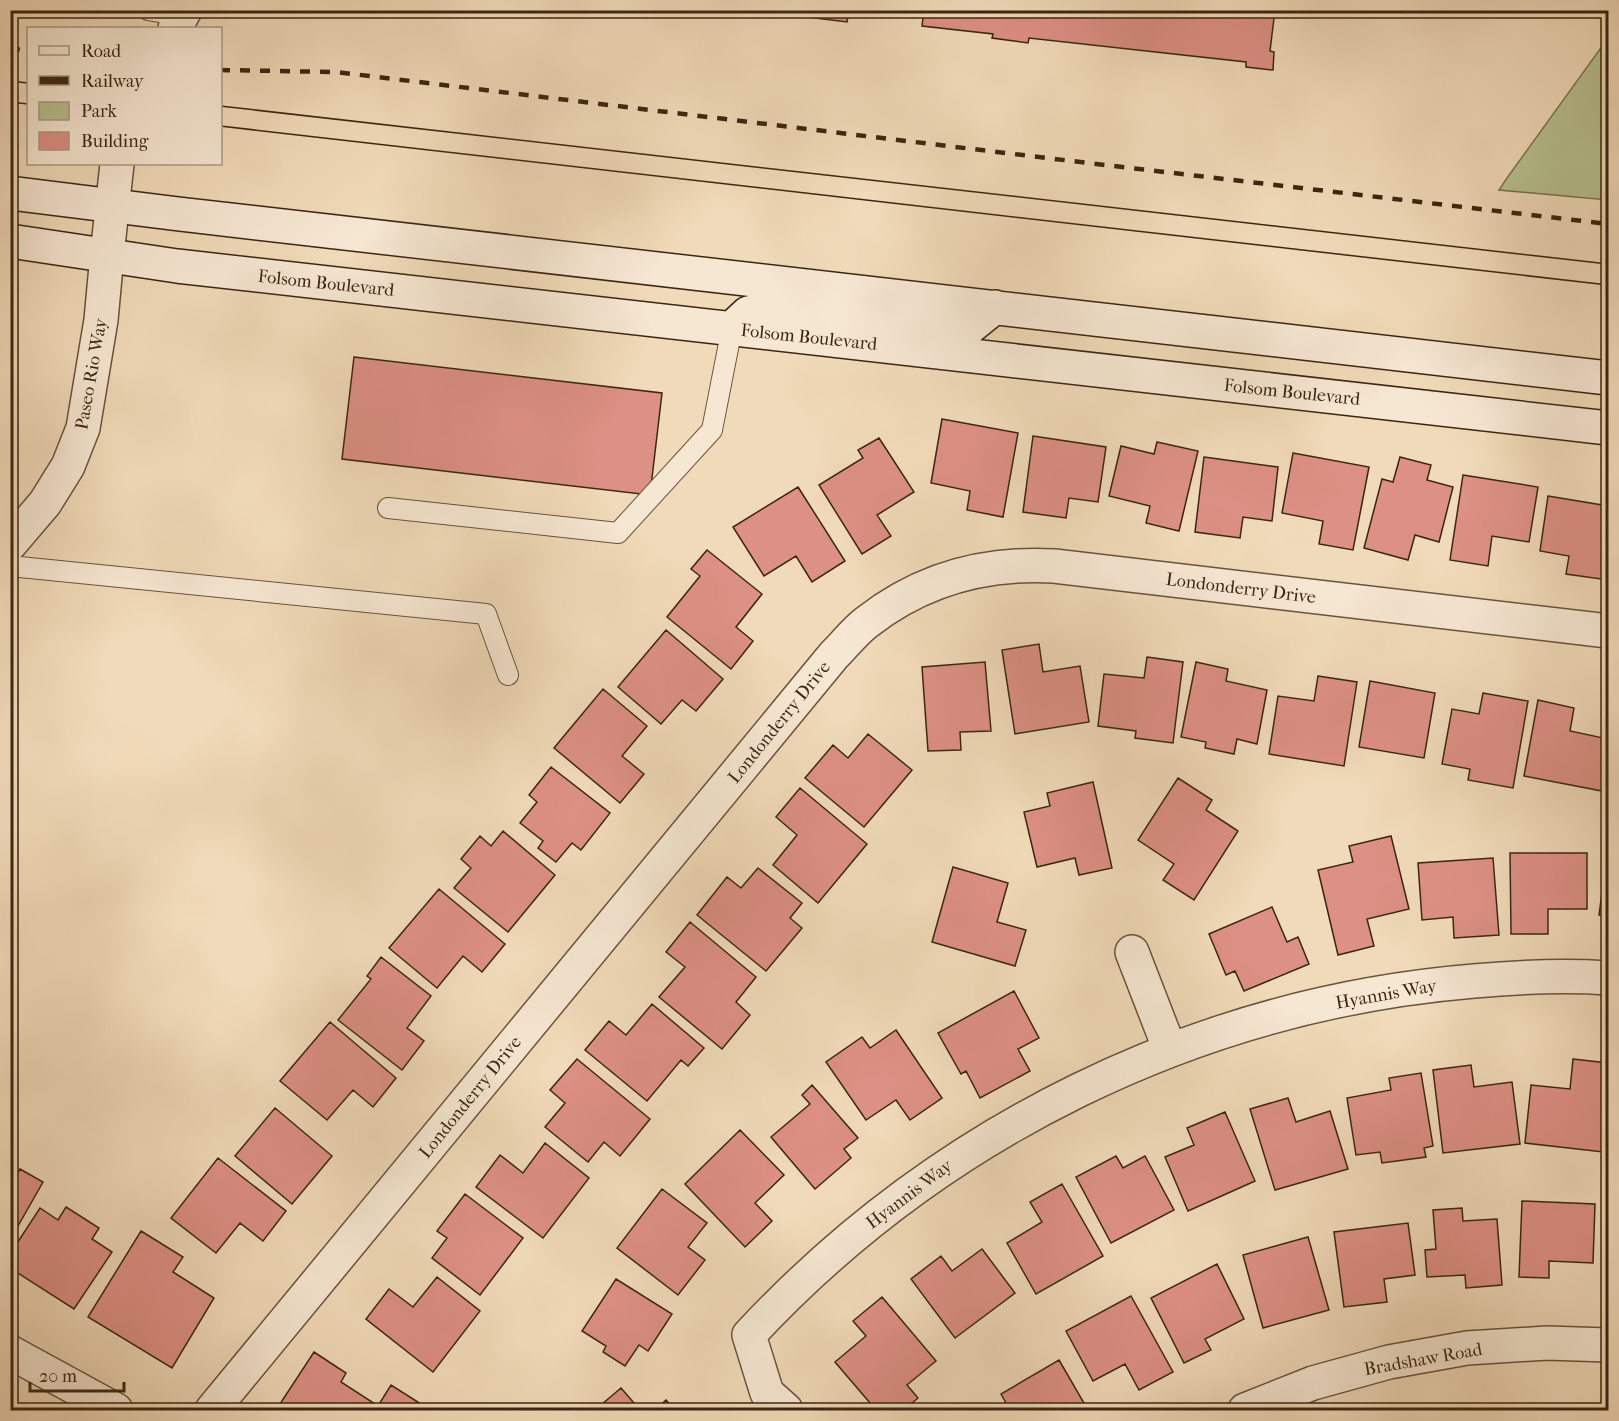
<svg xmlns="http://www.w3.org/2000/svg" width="1619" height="1421" viewBox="0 0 1619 1421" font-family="'IM FELL French Canon',serif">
<rect width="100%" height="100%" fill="#f1dab9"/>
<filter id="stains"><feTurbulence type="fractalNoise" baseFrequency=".00333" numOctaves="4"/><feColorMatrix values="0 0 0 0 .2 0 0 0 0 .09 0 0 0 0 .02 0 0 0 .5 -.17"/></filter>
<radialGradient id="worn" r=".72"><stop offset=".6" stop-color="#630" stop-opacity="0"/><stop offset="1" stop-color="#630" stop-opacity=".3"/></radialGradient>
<!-- green -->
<path fill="#b8c090" stroke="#7a7350" stroke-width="1.5" d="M1608 38V200L1499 190 1507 178Z"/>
<!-- building -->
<path fill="#dd9085" stroke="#3b2611" stroke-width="1.5" d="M750 10H849L847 22Z
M924 10H1275L1270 51 1274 52 1273 70 1246 67V62L1029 38 1028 43 992 38 993 34 922 26Z
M354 357 662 393 650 495 342 459Z
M942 419 1018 433 1003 517 967 510 970 491 931 483Z
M1033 436 1106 447 1098 502 1069 498 1066 518 1023 512Z
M879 438 914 492 877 515 891 536 862 554 819 485 863 458 858 450Z
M1157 442 1198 451 1179 531 1146 523 1150 506 1109 496 1121 446 1154 454Z
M1293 453 1369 467 1353 550 1319 544 1323 521 1282 513Z
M1204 457 1278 467 1272 521 1243 517 1240 538 1195 532Z
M1400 457 1431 465 1427 480 1453 487 1439 542 1415 535 1408 560 1364 548 1382 479 1393 482Z
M1463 475 1538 487 1529 542 1492 536 1488 566 1450 560Z
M798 487 845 561 812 582 796 556 764 576 733 527Z
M1548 496 1608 506V580L1566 574 1569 556 1540 551Z
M707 550 762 594 736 627 753 641 731 669 667 617 700 576 691 569Z
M666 630 723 679 696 711 682 700 661 724 618 687Z
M1039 644 1043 672 1080 666 1089 722 1015 734 1002 650Z
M1147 657 1183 662 1173 743 1135 738 1136 731 1098 726 1104 674 1144 678Z
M985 662 991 731 960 732 961 750 928 751 922 667Z
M1196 662 1228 669 1226 681 1267 690 1257 744 1237 739 1234 754 1205 748 1206 742 1181 737Z
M1318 676 1357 682 1344 766 1269 754 1278 696 1314 701Z
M1370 681 1435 693 1424 758 1359 747Z
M603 689 647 726 622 756 644 774 620 803 554 748Z
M1483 693 1528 701 1513 788 1468 780 1470 769 1442 764 1452 709 1479 714Z
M1538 700 1574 708 1570 731 1608 739V756L1602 791 1524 776Z
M868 734 912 770 864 827 805 778 833 745 848 758Z
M551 767 610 813 581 850 572 843 556 862 538 848 543 841 520 823 537 802 529 795Z
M1178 778 1212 800 1206 810 1238 831 1194 900 1163 880 1174 864 1138 840Z
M1093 782 1112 868 1079 875 1075 858 1037 867 1024 812 1050 806 1047 793Z
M800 788 867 844 818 903 773 865 797 835 776 817Z
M503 831 555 875 508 932 454 888 471 868 461 859 480 836 491 846Z
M1391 836 1409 909 1367 919 1374 946 1338 955 1318 870 1353 862 1349 846Z
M1510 853H1587V909H1548V934H1511Z
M1493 858 1499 935 1454 938 1453 917 1422 920 1418 863Z
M953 867 1008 883 997 922 1026 930 1015 966 932 942Z
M758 868 802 903 790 918 802 928 766 971 697 915 727 877 741 888Z
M439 889 505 944 482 972 463 956 437 988 389 948Z
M1602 892 1608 893V916L1599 915Z
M1272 907 1287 942 1298 937 1309 964 1244 991 1235 971 1226 975 1209 934Z
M690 922 756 977 736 1002 750 1015 722 1049 659 997 685 967 666 952Z
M381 957 431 996 407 1028 424 1041 402 1070 338 1020 371 979 367 976Z
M1014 991 1039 1038 1018 1049 1030 1071 980 1098 966 1071 961 1074 938 1033Z
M652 1004 704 1048 688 1066 681 1060 647 1101 585 1050 609 1021 626 1035Z
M330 1022 396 1078 373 1107 353 1090 327 1120 280 1081Z
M896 1030 942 1098 910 1120 896 1100 866 1120 826 1062 862 1037 870 1048Z
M577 1059 650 1119 620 1156 604 1142 588 1162 545 1127 565 1103 550 1090Z
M1573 1059 1608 1063V1096L1603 1152 1525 1143 1531 1085 1570 1089Z
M1471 1065 1474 1087 1512 1082 1520 1144 1443 1153 1433 1070Z
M1421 1073 1433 1146 1424 1148 1426 1157 1382 1163 1380 1152 1356 1155 1347 1098 1391 1090 1389 1078Z
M812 1085 858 1138 844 1149 851 1158 815 1189 771 1137 810 1104 802 1095Z
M1288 1098 1296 1122 1330 1111 1348 1169 1275 1190 1250 1109Z
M275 1108 332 1156 292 1204 235 1156Z
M1225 1112 1255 1181 1188 1211 1165 1157 1194 1145 1187 1128Z
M740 1130 784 1175 755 1203 772 1221 745 1247 685 1184Z
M545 1143 589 1178 543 1238 476 1187 500 1155 523 1173Z
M1116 1156 1123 1168 1145 1156 1174 1210 1111 1243 1076 1177Z
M218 1158 286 1211 263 1241 240 1223 216 1253 171 1218Z
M20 1169 43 1182 10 1240V1180L13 1181Z
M1062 1184 1103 1256 1036 1294 1007 1243 1042 1222 1030 1202Z
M662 1189 707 1223 688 1247 705 1260 678 1295 617 1248Z
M465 1194 523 1238 480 1295 432 1258 447 1238 437 1231Z
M1522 1201 1595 1204 1593 1263 1549 1261V1278L1519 1277Z
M66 1207 99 1228 92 1239 112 1252 74 1309 10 1268V1254L40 1208 58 1220Z
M1462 1208 1463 1221 1497 1219 1502 1285 1466 1288 1465 1275 1427 1277 1425 1250 1436 1249 1433 1210Z
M1408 1223 1415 1275 1384 1279 1387 1302 1344 1307 1334 1232Z
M141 1231 183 1257 173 1272 214 1298 172 1368 88 1317Z
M1308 1237 1329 1310 1263 1328 1243 1255Z
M982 1249 1015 1293 955 1338 911 1279 941 1256 952 1271Z
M1217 1264 1244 1319 1205 1339 1211 1350 1184 1363 1151 1298Z
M437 1277 480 1311 433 1372 366 1319 389 1289 413 1307Z
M616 1279 672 1314 648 1351 639 1345 625 1366 603 1352 606 1346 582 1331Z
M1131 1296 1173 1372 1139 1390 1125 1364 1093 1381 1066 1331Z
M882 1297 936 1361 907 1385 918 1398 904 1410H876L835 1362 866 1336 853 1321Z
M314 1352 346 1373 341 1382 378 1406 391 1385 421 1404 417 1410H276Z
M1059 1360 1088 1410H1010L1001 1394Z
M621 1388 640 1410H595Z
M666 1400 675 1410H655Z"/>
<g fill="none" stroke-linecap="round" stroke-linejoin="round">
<defs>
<path id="service" d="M148 10 182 16
M388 508 618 533 712 430 732 328
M10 566 486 614 508 675"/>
<path id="minor" d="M1132 952 1170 1050
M10 1352 116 1410
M212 1410 834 655C845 644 855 631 867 622 922 579 985 562 1054 566L1608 631
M786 1410 767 1393 749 1335C938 1132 1196 1004 1474 981 1518 977 1564 975 1608 978"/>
<path id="tertiary" d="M175 28 185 10
M10 544 45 503 68 466 83 428 101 320 107 255 117 164
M1245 1410 1313 1383 1389 1362 1467 1348 1547 1343 1608 1345"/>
<path id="secondary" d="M10 193 179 214 1608 378
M10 241 177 266 1608 428
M732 328 748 313 765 309 795 308 969 328 995 307"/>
</defs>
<!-- service casing -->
<use href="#service" stroke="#68533b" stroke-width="22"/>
<!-- minor casing -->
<use href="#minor" stroke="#68533b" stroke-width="36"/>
<!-- tertiary casing -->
<use href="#tertiary" stroke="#68533b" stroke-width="36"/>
<!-- secondary casing -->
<use href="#secondary" stroke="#3b2611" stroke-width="36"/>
<!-- service -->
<use href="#service" stroke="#f6e7d2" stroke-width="20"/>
<!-- minor -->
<use href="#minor" stroke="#f6e7d2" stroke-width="33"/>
<!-- tertiary -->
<use href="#tertiary" stroke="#f6e7d2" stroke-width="33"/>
<!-- secondary -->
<use href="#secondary" stroke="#f6e7d2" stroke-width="33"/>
<!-- tram -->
<path stroke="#3b2611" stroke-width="1.5" d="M10 81 28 83
M10 102 28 104
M220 106 1608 264
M220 126 1608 285"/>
<!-- rail -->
<path stroke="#3b2611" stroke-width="4.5" stroke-dasharray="10 10" stroke-linecap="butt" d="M10 48 28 51
M220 70 336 72 1105 165 1608 224"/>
</g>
<g text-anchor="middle" stroke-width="6" stroke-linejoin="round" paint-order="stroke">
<!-- street labels -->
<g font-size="18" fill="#3b2611" stroke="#f6e7d2">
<text transform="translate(326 283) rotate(6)" y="6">Folsom Boulevard</text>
<text transform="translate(809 337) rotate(6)" y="6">Folsom Boulevard</text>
<text transform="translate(91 374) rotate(-80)" y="6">Paseo Rio Way</text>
<text transform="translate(1292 392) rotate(6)" y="6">Folsom Boulevard</text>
<text transform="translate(1241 588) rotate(7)" y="6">Londonderry Drive</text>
<text transform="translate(779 722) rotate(-51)" y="6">Londonderry Drive</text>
<text transform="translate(1386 994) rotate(-10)" y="6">Hyannis Way</text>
<text transform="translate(470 1097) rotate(-51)" y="6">Londonderry Drive</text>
<text transform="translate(909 1194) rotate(-37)" y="6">Hyannis Way</text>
<text transform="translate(1423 1359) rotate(-10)" y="6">Bradshaw Road</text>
</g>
</g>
<!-- margin -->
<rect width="1619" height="1421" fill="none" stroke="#f1dab9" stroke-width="36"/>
<rect x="12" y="12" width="1595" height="1397" fill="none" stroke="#3b2611" stroke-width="3"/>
<rect x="18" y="18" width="1583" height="1385" fill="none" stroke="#3b2611" stroke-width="1.5"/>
<!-- legend -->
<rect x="27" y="27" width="195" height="138" fill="#f6e7d2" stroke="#ab9a85" stroke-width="1.5"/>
<rect x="39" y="46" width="30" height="9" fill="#f6e7d2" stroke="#ab9a85" stroke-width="1.5"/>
<text x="81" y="57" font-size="18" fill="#3b2611">Road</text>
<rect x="39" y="76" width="30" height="9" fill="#3b2611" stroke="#ab9a85" stroke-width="1.5"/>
<text x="81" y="87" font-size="18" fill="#3b2611">Railway</text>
<rect x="39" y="102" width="30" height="18" fill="#b8c090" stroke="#ab9a85" stroke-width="1.5"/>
<text x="81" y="117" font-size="18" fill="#3b2611">Park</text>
<rect x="39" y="132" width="30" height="18" fill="#dd9085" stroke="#ab9a85" stroke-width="1.5"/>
<text x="81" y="147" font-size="18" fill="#3b2611">Building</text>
<!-- scale -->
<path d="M30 1382v9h94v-9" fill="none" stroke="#3b2611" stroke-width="3"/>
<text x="39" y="1382" font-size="18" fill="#3b2611" stroke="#f6e7d2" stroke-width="4.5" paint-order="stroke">20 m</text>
<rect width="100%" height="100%" filter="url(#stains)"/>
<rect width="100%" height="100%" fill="url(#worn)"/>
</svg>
